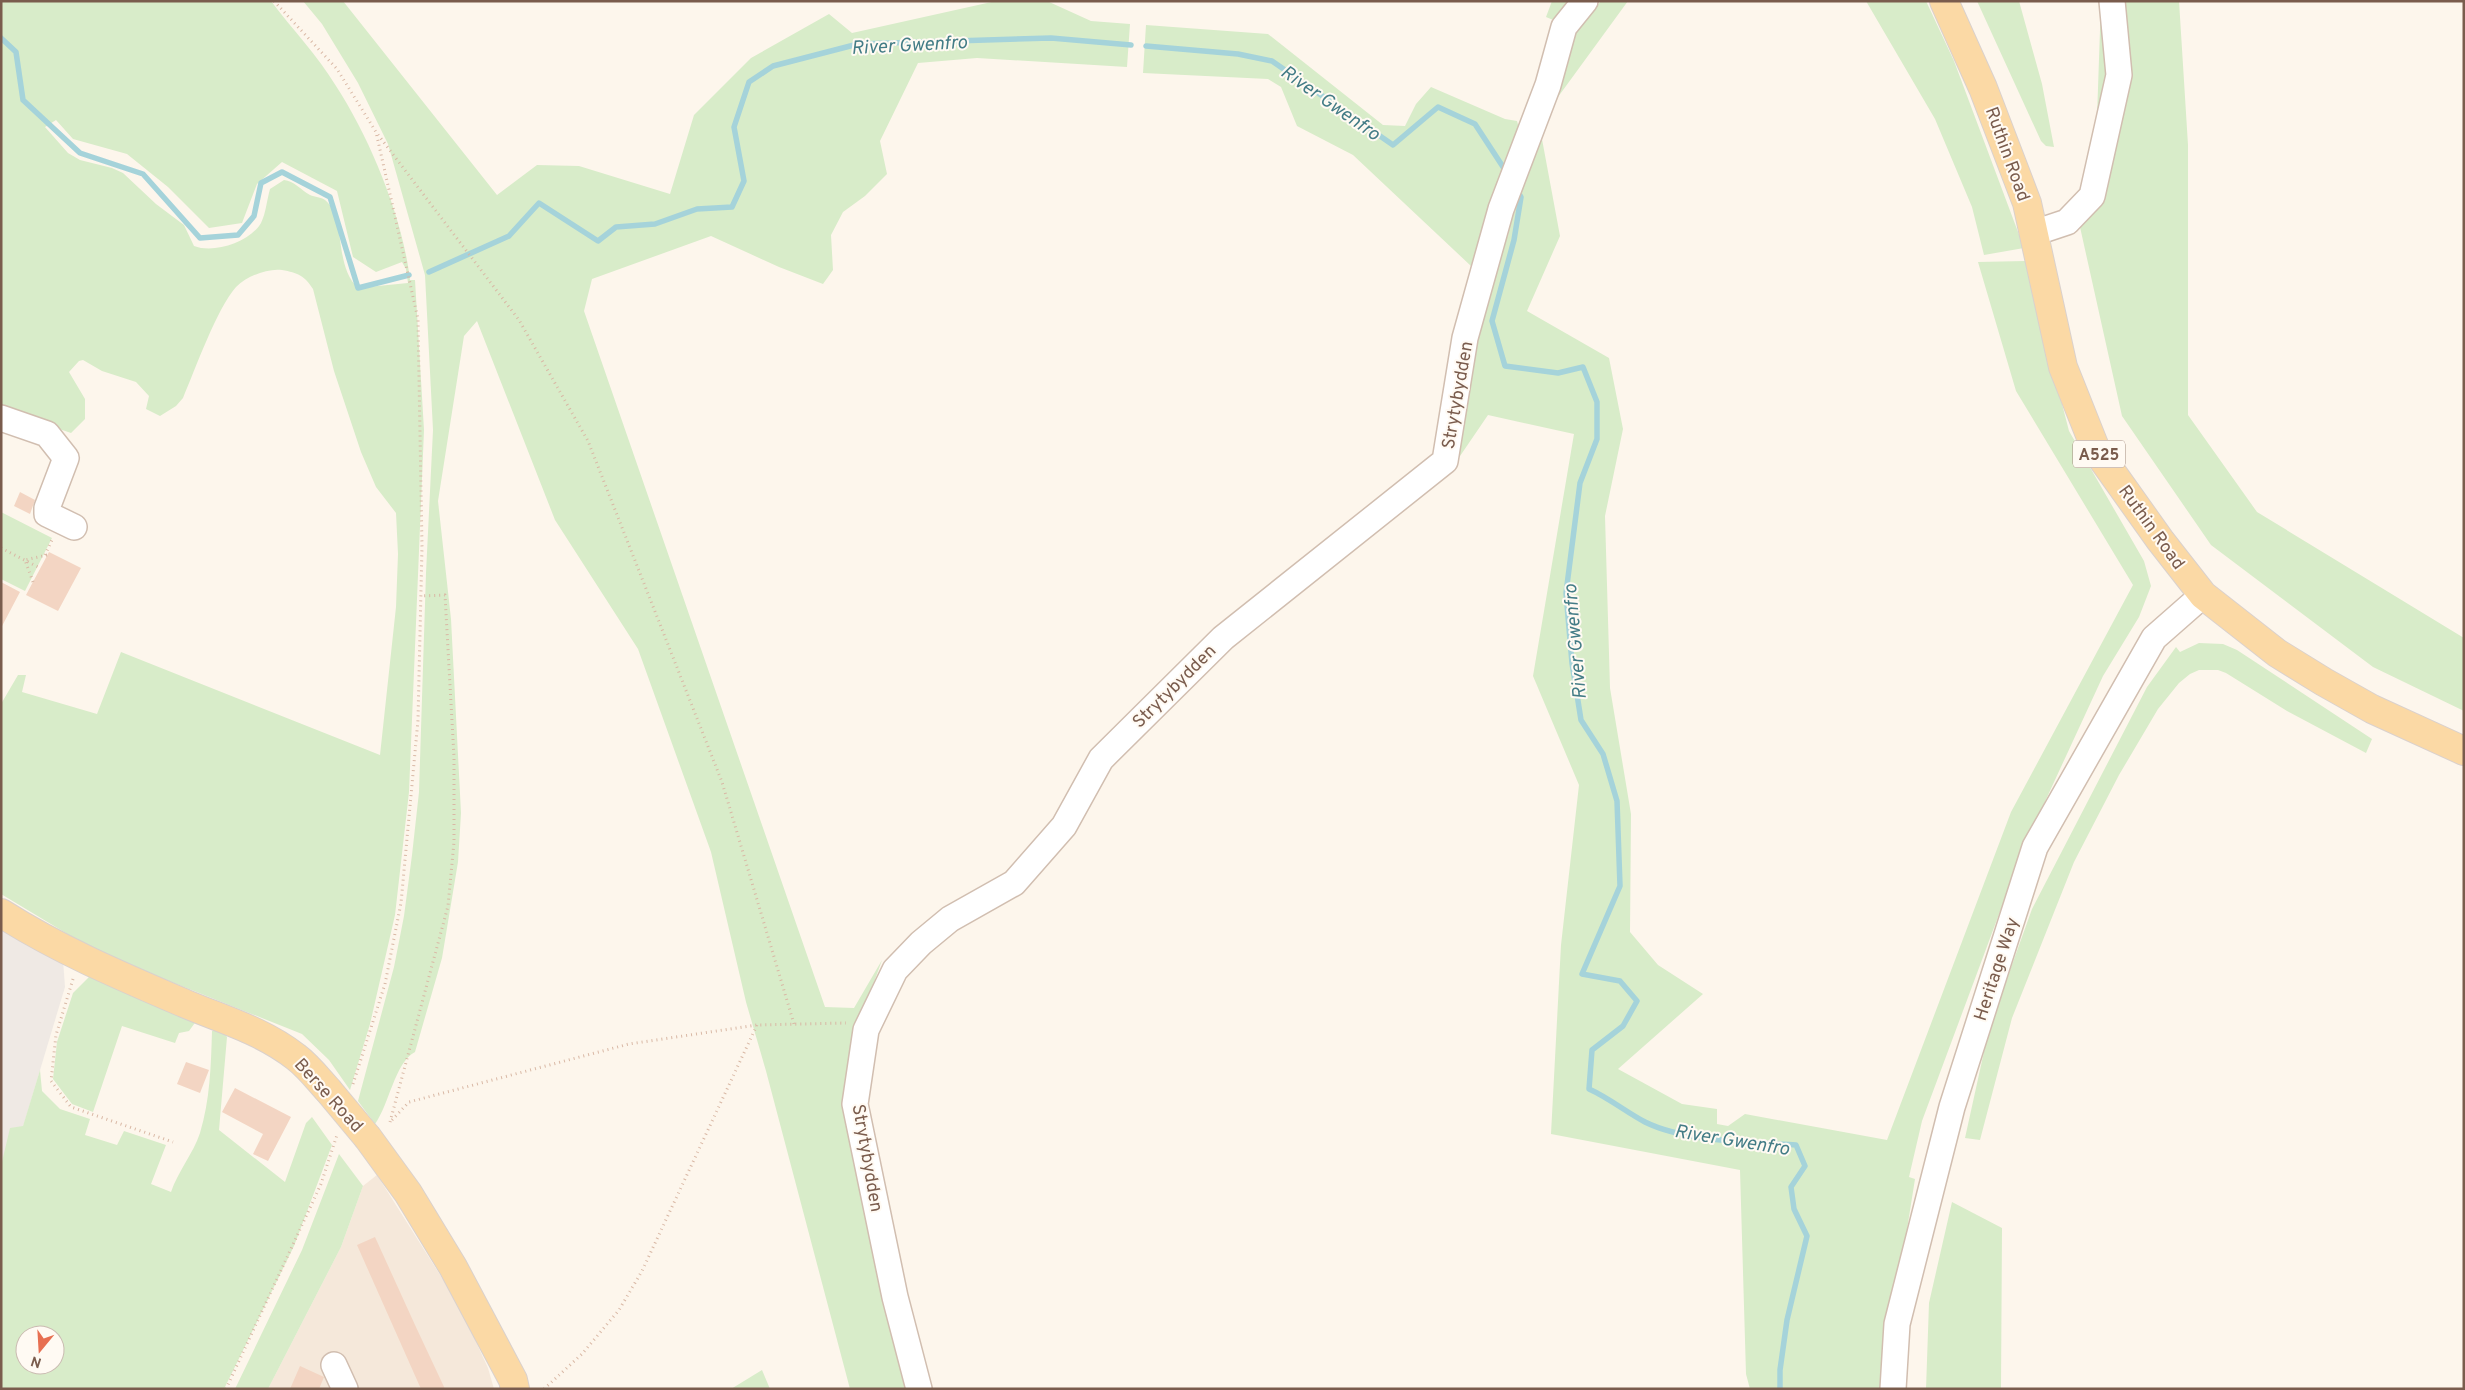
<svg xmlns="http://www.w3.org/2000/svg" width="2465" height="1390" viewBox="0 0 2465 1390" font-family="Overpass,sans-serif">
<rect width="100%" height="100%" fill="#fdf6ec"/>
<!-- residential -->
<path fill="#f5e8da" d="M377 1175 459 1305 488 1368 494 1389H268L341 1247 363 1186Z"/>
<!-- industrial -->
<path fill="#efe9e4" d="M1 922 63 960 65 987 1 1200Z"/>
<!-- green -->
<path fill="#d8ecc9" fill-rule="evenodd" d="M1 1H271C292 29 318 56 336 86 370 138 403 218 410 280H415L424 430 409 792 395 915 370 1024 350 1090 329 1060 302 1034 99 953 1 894V704L18 675H26L22 692 97 714 121 652 380 755 396 607 398 554 396 513 376 487 361 452 334 371 313 289C304 275 298 273 282 270 268 268 247 276 236 287 217 308 195 370 183 398L176 406 160 416 146 409 149 396 136 382 102 371 83 360 79 361 69 372 85 399V419L71 433 1 409ZM56 120 73 139 127 154 168 187 209 228 242 223 257 184 282 162 337 191 353 257 376 272 402 262 406 269 408 283 358 288C333 265 347 217 325 200 321 197 315 197 310 195 301 190 294 181 284 180L270 189C267 199 266 213 261 223 250 242 214 254 194 246L184 225 156 204 123 173 112 168 80 160 68 153 45 127Z
M303 1H343L497 195 537 165 579 166 670 194 694 115 751 58 829 14 852 33 996 1H1047L1091 21 1130 24 1127 67 977 58 918 63 880 141 887 174 865 196 843 212 831 235 833 270 823 284 779 267 711 236 592 279 584 311 825 1007 854 1008 882 960 863 1013 845 1124 859 1154 912 1389H850L766 1071 746 1002 711 852 638 649 555 520 477 321 464 336 438 501 451 619 461 813 458 862 442 958 415 1052C395 1062 389 1105 375 1124L358 1101 394 967 404 916 412 855 419 792 426 573 433 430 425 275 388 144 358 83 322 24Z
M1552 1H1575L1558 22 1546 17Z
M1601 1H1628L1539 123 1560 236 1527 311 1609 358 1623 429 1605 516 1610 688 1631 814 1630 932 1658 965 1703 994 1618 1069 1682 1104 1717 1109V1124L1728 1126 1745 1114 1887 1140 2011 812 2133 585 2016 391 1978 262 2025 261 2069 431 2144 561 2151 586 2139 617 2103 676 2024 847 1922 1121 1909 1177 1915 1179 1892 1324 1889 1389H1750L1746 1374 1740 1170 1551 1134 1561 945 1579 785 1533 676 1574 434 1488 415 1458 459 1456 444 1492 258 1508 236 1512 205 1492 195 1471 266 1353 155 1297 126 1281 87 1268 79 1143 73 1146 25 1268 34 1383 125 1405 126 1416 104 1431 87 1505 119 1517 121 1521 135 1574 31Z
M1866 1H1926L1954 61 2024 248 1984 255 1972 207 1935 119Z
M1977 1H2019L2042 84 2054 147 2046 146 2041 141Z
M2101 1H2179L2188 145V415L2257 512 2464 638V711L2373 667 2211 545 2122 416 2076 209 2096 146Z
M1 512 52 538 25 591 1 579Z
M2199 643 2223 644 2237 650 2372 739 2366 753 2287 711 2226 673 2218 670H2199L2190 674 2179 683 2158 709 2119 775 2074 862 2012 1018 1980 1140 1965 1138 1989 1029 2032 909 2147 687 2176 647 2180 652Z
M90 976 197 1020 189 1031 179 1033 175 1043 122 1026 93 1112 72 1104 53 1079 57 1042 73 993Z
M221 1029 227 1037 219 1130 285 1182 306 1123 312 1117 332 1145 294 1246 224 1389H1V1166L10 1128 23 1126 40 1070 42 1091 60 1109 90 1119 85 1135 117 1145 124 1131 166 1145 151 1184 171 1192C178 1171 193 1154 200 1133 210 1100 211 1066 212 1031ZM25 1335H55V1365H25Z
M339 1154 363 1186 341 1247 268 1389H235L302 1250Z
M1952 1202 2002 1228 2001 1389H1926L1929 1303Z
M762 1370 770 1389H731Z"/>
<g fill="none" stroke-linecap="round" stroke-linejoin="round">
<!-- stream -->
<path stroke="#a5d3da" stroke-width="5.5" d="M1 38 16 52 23 100 80 153 143 174 200 238 238 235 254 216 261 183 282 172 330 197 358 288 409 275
M1146 46 1238 54 1272 61 1393 145 1438 107 1475 124 1507 173
M1517 190 1521 197 1514 240 1492 321 1505 366 1558 373 1583 367 1597 402V439L1580 483 1566 593 1572 663 1581 720 1603 754 1617 801 1620 886 1582 974 1620 981 1637 1001 1623 1026 1592 1050 1589 1089C1609 1098 1626 1112 1645 1122 1685 1142 1752 1142 1796 1145L1805 1166 1791 1187 1794 1209 1807 1236 1787 1320 1780 1370V1389
M429 272 509 236 539 203 598 241 616 227 655 224 697 209 732 207 744 181 734 127 749 82 773 66 858 44 1051 38 1131 45"/>
</g>
<!-- building -->
<path fill="#f3d5c3" d="M20 492 35 500 30 514 14 506Z
M49 552 81 568 58 611 26 595Z
M1 582 20 592 1 628Z
M186 1062 209 1070 200 1093 177 1084Z
M235 1088 291 1117 268 1161 253 1154 263 1134 222 1112Z
M375 1237 415 1325 445 1389H421L357 1245Z
M300 1366 324 1377 319 1389H290Z"/>
<g fill="none" stroke-linecap="round" stroke-linejoin="round">
<defs>
<path id="minor" d="M2034 233 2067 222 2092 196 2119 75 2112 1
M1 418 47 434 66 458 47 508V514L74 527
M334 1365 345 1389
M919 1389 895 1297 855 1104 866 1030 895 970 921 943 950 919 1014 883 1064 826 1101 759 1223 638 1445 461 1465 338 1501 209 1548 85 1564 27 1585 1
M1893 1389 1897 1324 1952 1107 2035 847 2154 638 2203 595"/>
<path id="major" d="M1944 1 1983 88 2027 203 2063 367 2096 450 2160 540 2203 595 2277 653 2324 682 2372 709 2464 751
M1 913C59 950 123 977 186 1004 224 1020 263 1031 296 1057 308 1066 318 1079 328 1090
M368 1138 408 1193 453 1267 513 1380 515 1389"/>
</defs>
<!-- minor casing -->
<use href="#minor" stroke="#d1beb0" stroke-width="28"/>
<!-- major casing -->
<use href="#major" stroke="#dad1cd" stroke-width="30"/>
<!-- path -->
<path stroke="#d9b8a5" stroke-width="3" stroke-dasharray="1 4" stroke-linecap="butt" d="M274 1 337 69 376 132 519 320 588 441 722 782 794 1024
M1 548 40 568
M45 555 52 540
M33 582 25 560 47 555
M73 979 56 1035 51 1081 71 1107 173 1142
M353 1084 385 984 401 903 418 720 422 547 418 319 376 132
M392 1120 409 1102 629 1044 757 1025 846 1023
M390 1122 448 906 454 842V757L445 595 421 596
M226 1389 321 1184 337 1135
M544 1389 582 1354 619 1310 642 1271 757 1025"/>
<!-- minor -->
<use href="#minor" stroke="#fff" stroke-width="25"/>
<!-- major -->
<use href="#major" stroke="#fbd9a5" stroke-width="28"/>
<defs>
<path id="major-bridge" d="M328 1090 368 1138"/>
</defs>
<!-- major-bridge casing -->
<use href="#major-bridge" stroke="#dad1cd" stroke-width="30" stroke-linecap="butt"/>
<!-- major-bridge -->
<use href="#major-bridge" stroke="#fbd9a5" stroke-width="28"/>
</g>
<g text-anchor="middle" stroke-width="4" stroke-linejoin="round" paint-order="stroke">
<!-- shield labels -->
<rect fill="#fffaf3" stroke="#a28b7f" stroke-width="1" x="2073" y="440.5" width="52" height="27" rx="4"/>
<g font-size="16" font-weight="bold" fill="#7a5c4d">
<text x="2099" y="460">A525</text>
</g>
<!-- street labels -->
<g font-size="18" fill="#7a5c4d" stroke="#fffaf3">
<text transform="translate(2008 154) rotate(70)" y="6">Ruthin Road</text>
<text transform="translate(1457 395) rotate(-80)" y="6">Strytybydden</text>
<text transform="translate(2152 527) rotate(54)" y="6">Ruthin Road</text>
<text transform="translate(1174 686) rotate(-45)" y="6">Strytybydden</text>
<text transform="translate(1996 969) rotate(-72)" y="6">Heritage Way</text>
<text transform="translate(329 1095) rotate(48)" y="6">Berse Road</text>
<text transform="translate(868 1158) rotate(80)" y="6">Strytybydden</text>
</g>
<!-- water labels -->
<g font-size="19" font-style="italic" fill="#437c86" stroke="#fffaf3">
<text transform="translate(909 44) rotate(-3)" y="7">River Gwenfro</text>
<text transform="translate(1331 102) rotate(35)" y="7">River Gwenfro</text>
<text transform="translate(1574 642) rotate(-95)" y="7">River Gwenfro</text>
<text transform="translate(1732 1139) rotate(9)" y="7">River Gwenfro</text>
</g>
</g>
<!-- border -->
<rect width="2465" height="1390" fill="none" stroke="#7a5c4d" stroke-width="5"/>
<!-- north arrow -->
<g transform="translate(40 1350) rotate(198)"><circle r="24" fill="#fffaf3" stroke="#cabbb1"/>
<path d="M0-4L9 19L0 12L-9 19Z" fill="#e76f51"/>
<text y="-8" font-size="14" font-weight="bold" text-anchor="middle" fill="#7a5c4d">N</text>
</g>
</svg>
